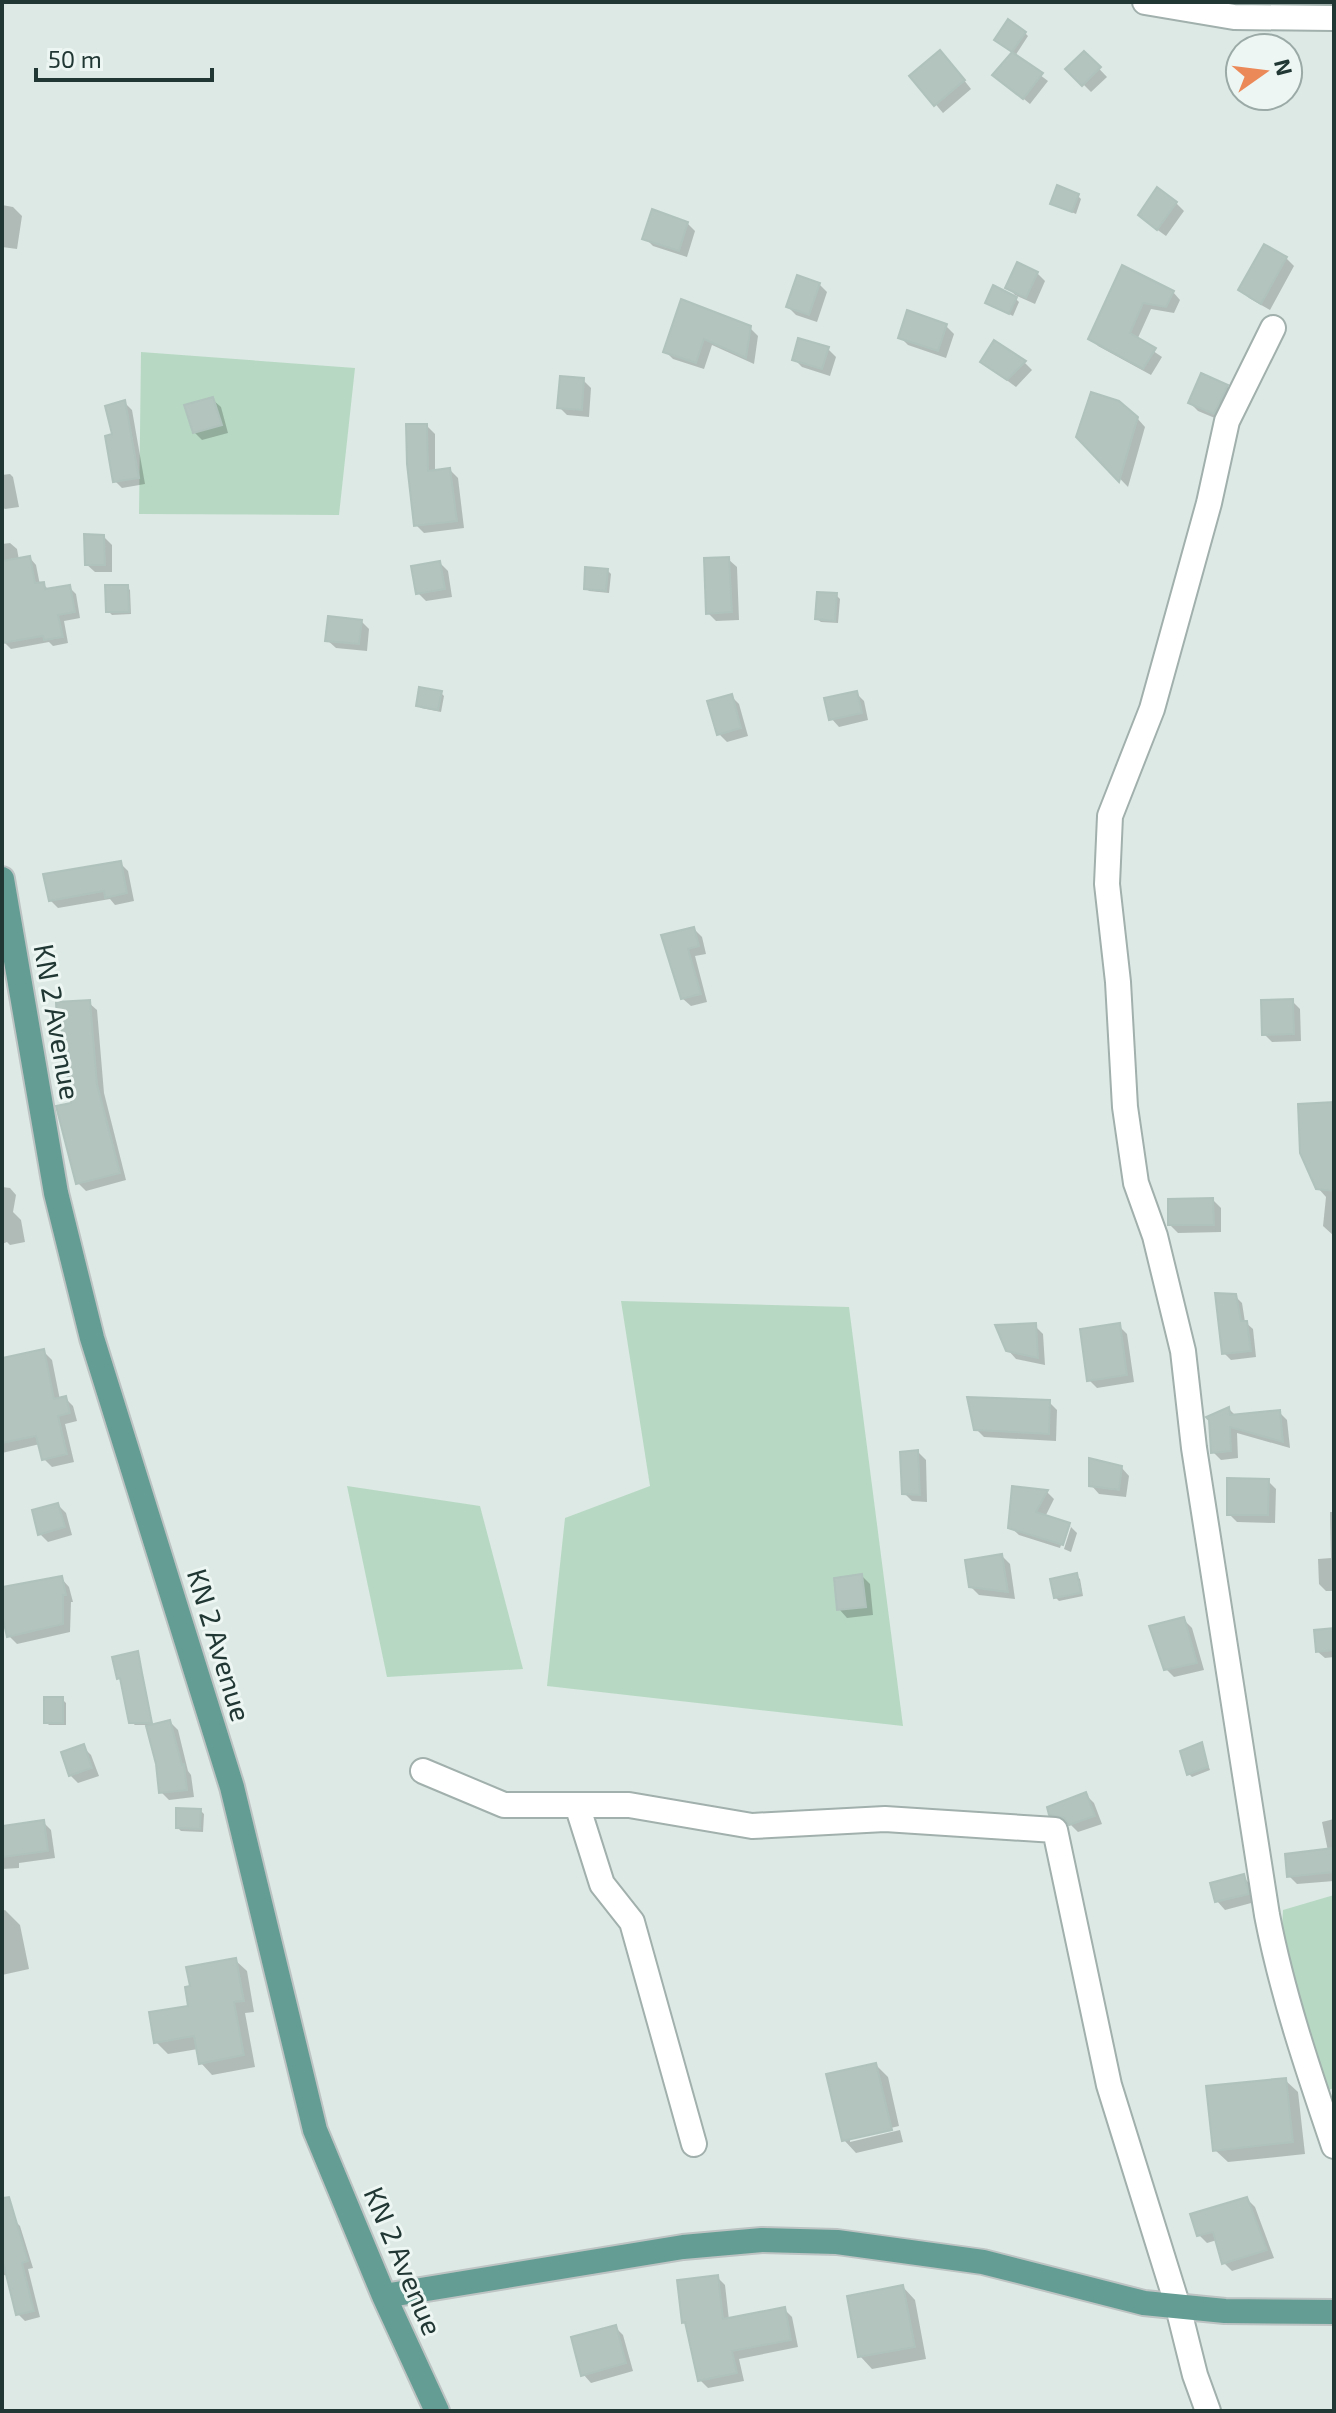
<svg xmlns="http://www.w3.org/2000/svg" width="1336" height="2413" viewBox="0 0 1336 2413" font-family="'Exo 2',sans-serif">
<rect width="100%" height="100%" fill="#dde9e5"/>
<!-- green -->
<path fill="#b7d9c3" d="M141 352 355 368 339 515 139 514Z
M621 1301 849 1307 903 1726 547 1686 565 1518 650 1486Z
M347 1486 480 1506 523 1669 387 1677Z
M1334 1895V2088L1323 2092 1281 1953 1283 1910Z"/>
<!-- shadow -->
<path fill="#0003" d="M1251 2H1297V10L1259 9Z
M1025 33 1028 36 1015 56 1048 81 1030 104 995 75 1014 53 1000 43Z
M1084 53 1107 77 1091 92 1068 69Z
M948 60 971 89 943 113 912 76Z
M1078 196 1081 199 1076 214 1052 203Z
M1176 203 1184 211 1166 236 1148 223Z
M2 205 13 207 22 216 17 249 2 247Z
M687 223 695 231 687 257 653 246 645 238Z
M1286 258 1294 266 1270 310 1249 298 1241 290Z
M1123 268 1173 292 1180 300 1174 313 1151 309 1137 340 1162 357 1151 375 1098 346 1091 338Z
M1037 273 1045 281 1035 304 1015 295 1008 287Z
M819 284 827 292 817 322 796 315 788 307Z
M1016 299 1019 302 1013 316 987 303Z
M682 301 750 328 758 336 754 364 712 345 704 369 673 359 665 351Z
M946 326 954 334 946 358 908 345 900 337Z
M828 349 836 357 830 376 802 367 794 359Z
M982 362H1024L1032 370 1016 387Z
M583 380 591 388 589 417 567 415 559 407Z
M1227 387 1235 395 1222 421 1198 411 1190 403Z
M212 399 221 407 228 433 202 440 194 432Z
M125 403 132 410 145 484 122 488 115 481Z
M1137 418 1145 427 1128 487 1079 436Z
M427 426 435 434V472L450 470 458 478 464 528 424 533 416 525Z
M10 474 13 477 19 507 5 509 2 507V475Z
M104 537 112 545V572H95L86 564Z
M10 543 17 549 19 560 30 558 36 565 40 585 43 584 50 591 69 587 76 594 80 618 64 621 68 643 53 646 49 642 11 649 4 642 2 628V544Z
M728 559 737 567 739 620 716 621 708 613Z
M440 563 448 571 452 597 426 601 418 593Z
M607 570 611 574 609 593 589 591 586 588Z
M127 587 130 590 131 614 112 615 108 611Z
M836 595 840 599 838 623 821 622 817 619Z
M361 621 369 629 367 651 336 648 327 640Z
M441 693 444 696 441 712 421 708 418 705Z
M856 693 864 701 868 720 839 727 831 718Z
M731 696 739 704 748 736 727 742 719 734Z
M120 863 128 871 134 901 115 905 110 899 58 908 50 900Z
M694 929 702 937 706 954 695 956 707 1002 691 1006 682 998 664 937Z
M1292 1001 1300 1009 1301 1041 1272 1042 1264 1034Z
M89 1003 97 1010 104 1093 126 1180 86 1191 78 1183 73 1105 63 1030 59 1026Z
M1334 1104V1236L1323 1226 1326 1197 1318 1188Z
M2 1187 10 1188 16 1195 13 1212 21 1220 25 1242 10 1245 7 1242 2 1244Z
M1213 1200 1221 1208V1232L1178 1233 1170 1225Z
M1235 1296 1242 1303 1245 1322 1253 1329 1256 1357 1231 1360 1224 1353Z
M1035 1326 1043 1334 1045 1365 1016 1359 1008 1350Z
M1119 1326 1127 1334 1134 1382 1097 1388 1089 1380Z
M44 1352 52 1360 60 1400 65 1398 73 1406 77 1421 65 1424 74 1462 52 1467 44 1459 40 1444 2 1453V1423Z
M1049 1402 1057 1410 1056 1441 984 1437 976 1429Z
M1229 1409 1236 1416 1279 1412 1287 1420 1290 1448 1237 1433 1238 1458 1221 1460 1213 1452Z
M918 1452 926 1460 927 1502 912 1501 904 1493Z
M1121 1467 1129 1476 1126 1497 1099 1494 1091 1485Z
M1268 1481 1276 1489 1275 1523 1237 1522 1229 1514Z
M1047 1492 1054 1499 1045 1517 1071 1527H1067L1060 1548 1019 1535 1010 1527Z
M58 1505 66 1513 72 1535 48 1542 40 1534Z
M1330 1512H1334V1591H1326L1319 1584 1318 1559 1331 1558Z
M1071 1527 1077 1533 1071 1552 1064 1549Z
M1002 1556 1010 1564 1015 1599 979 1595 970 1586Z
M862 1576 870 1584 873 1615 847 1618 839 1609Z
M1077 1576 1080 1579 1083 1596 1059 1601 1055 1597Z
M61 1578 69 1587 73 1602H71L70 1632 17 1644 9 1636 2 1604V1590Z
M1184 1620 1192 1628 1204 1670 1174 1677 1166 1669Z
M1334 1630V1657L1325 1658 1318 1652Z
M136 1655 152 1733 170 1722 178 1730 188 1771 191 1775 194 1797 169 1800 161 1792 158 1764 148 1725H135L131 1722 122 1682 119 1678Z
M62 1699 66 1703V1725H49L46 1722Z
M1201 1745 1210 1770 1192 1777 1189 1774Z
M83 1747 91 1755 99 1776 78 1783 70 1775Z
M1086 1795 1094 1803 1102 1824 1078 1832 1071 1825 1060 1822 1051 1814Z
M201 1811 204 1814 203 1832 181 1831 178 1828Z
M1334 1819V1881L1297 1884 1289 1876 1328 1851 1322 1822Z
M43 1822 51 1830 55 1858 19 1863V1868L2 1869V1828Z
M1243 1877 1251 1885 1255 1902 1225 1910 1217 1901Z
M5 1910 20 1925 29 1969 2 1975V1911Z
M235 1960 247 1971 254 2012 245 2013 255 2067 212 2075 201 2063 198 2049 168 2054 156 2042Z
M876 2065 888 2077 899 2126 850 2138V2142L900 2130 903 2142 856 2153 844 2140Z
M1285 2080 1298 2092 1305 2154 1228 2162 1215 2150Z
M1247 2199 1255 2207 1274 2258 1232 2271 1224 2263 1217 2240 1207 2243 1199 2235Z
M13 2219 20 2226 33 2268 28 2269 40 2317 25 2321 18 2314 8 2274 2 2276V2222Z
M717 2277 725 2285 729 2320 784 2309 792 2317 798 2347 739 2359 744 2381 708 2388 700 2380 688 2326 684 2322Z
M903 2287 915 2300 926 2359 872 2369 860 2356Z
M615 2327 623 2335 633 2371 591 2383 583 2374Z"/>
<!-- building -->
<path fill="#b3c3be" stroke="#b0c2bc" stroke-width="2" d="M1008 19 1026 32 1012 52 994 40Z
M940 50 965 80 934 106 909 76Z
M1084 51 1101 67 1082 86 1065 69Z
M1012 52 1043 73 1023 99 992 75Z
M1057 185 1079 194 1072 212 1050 204Z
M1157 187 1177 202 1157 230 1138 215Z
M652 209 688 222 679 251 642 239Z
M1264 244 1287 257 1261 304 1238 290Z
M1017 262 1038 272 1026 298 1005 288Z
M1122 265 1174 291 1166 307 1143 303 1130 333 1156 348 1143 369 1088 339Z
M797 275 820 283 809 315 786 307Z
M993 285 1017 297 1009 314 985 303Z
M681 299 751 326 746 358 704 339 696 363 663 352Z
M907 310 947 324 938 351 898 338Z
M798 338 829 347 822 369 792 360Z
M994 340 1026 361 1007 380 980 362Z
M1201 373 1228 385 1214 414 1188 403Z
M560 376 584 378 582 410 557 408Z
M1091 392 1119 401 1138 417 1119 482 1076 437Z
M213 397 222 425 193 433 184 405Z
M125 400 139 478 113 482 105 436 112 434 105 406Z
M406 424H427L428 471 450 468 457 521 414 526 407 464Z
M84 534 104 535 105 565H85Z
M30 556 35 583 44 582 45 589 70 585 75 612 58 615 63 637 44 640 43 636 2 643V561Z
M729 557 732 612 706 614 704 558Z
M440 561 445 589 416 594 411 566Z
M585 567 608 569 606 591 584 589Z
M105 585H128L129 612H106Z
M817 592 837 593 835 621 815 619Z
M328 616 362 620 359 644 325 641Z
M419 687 442 691 438 710 416 706Z
M857 691 862 713 829 720 824 698Z
M732 694 741 728 717 735 707 701Z
M121 861 127 893 105 898 104 891 49 901 43 874Z
M694 927 699 946 688 949 701 994 681 999 661 935Z
M1293 999 1294 1034 1262 1035 1261 1000Z
M90 1000 97 1084 120 1173 76 1184 56 1106 71 1103 61 1026H57L56 1002Z
M1334 1102V1191L1316 1189 1300 1153 1298 1104Z
M1213 1198 1214 1225H1168V1199Z
M1215 1293 1236 1294 1241 1321H1247L1251 1351 1222 1354Z
M1036 1323 1038 1358 1006 1351 995 1325Z
M1120 1323 1127 1375 1087 1381 1080 1329Z
M44 1349 54 1399 66 1396 70 1413 58 1416 67 1454 42 1460 36 1436 2 1443V1358Z
M967 1397 1050 1400 1049 1434 974 1430Z
M1229 1407 1230 1415 1280 1410 1283 1442 1230 1427 1231 1451 1211 1453 1209 1420 1206 1417Z
M918 1450 920 1495 902 1494 900 1452Z
M1089 1458 1122 1466 1119 1490 1089 1486Z
M1227 1478 1269 1479 1268 1515H1227Z
M1012 1486 1048 1490 1036 1512 1070 1523 1063 1545 1008 1528Z
M58 1503 65 1527 38 1535 32 1510Z
M1002 1554 1008 1592 969 1587 965 1560Z
M1077 1573 1081 1593 1054 1598 1050 1579Z
M862 1574 866 1607 837 1610 834 1578Z
M62 1576 66 1595H63V1624L7 1637 2 1614V1587Z
M1184 1617 1197 1663 1164 1670 1149 1626Z
M1334 1628V1650L1316 1652 1314 1630Z
M138 1651 142 1673 152 1723H129L120 1678 117 1679 112 1657Z
M44 1697H63V1723H44Z
M170 1720 182 1765 184 1764 187 1790 159 1793 156 1764 146 1726Z
M1202 1742 1208 1767 1187 1775 1180 1751Z
M84 1744 92 1768 69 1776 61 1752Z
M1086 1792 1095 1816 1069 1825 1064 1818 1049 1815 1047 1807Z
M176 1808 201 1809 200 1829 176 1828Z
M44 1820 48 1851 2 1857V1826Z
M1334 1848V1872L1287 1877 1285 1854Z
M1244 1874 1249 1894 1215 1902 1210 1883Z
M236 1958 244 2001 234 2002 244 2055 199 2064 194 2036 154 2043 149 2012 188 2006 185 1987 190 1986 186 1967Z
M876 2063 892 2130 842 2141 826 2074Z
M1286 2078 1293 2142 1213 2151 1206 2086Z
M9 2197 28 2261 22 2263 34 2311 16 2315 2 2258V2198Z
M1247 2197 1267 2250 1222 2264 1213 2232 1197 2236 1190 2214Z
M718 2275 723 2319 785 2307 791 2340 732 2351 737 2373 698 2381 685 2322 682 2323 677 2280Z
M903 2285 915 2347 858 2357 847 2296Z
M616 2325 626 2363 581 2376 571 2337Z"/>
<g fill="none" stroke-linecap="round" stroke-linejoin="round">
<defs>
<path id="minor" d="M1145 2 1234 17 1334 18
M1273 328 1227 421 1209 503 1152 709 1110 816 1107 884 1118 982 1125 1107 1136 1183 1155 1236 1183 1351 1194 1448 1267 1915C1282 1993 1308 2070 1334 2146
M423 1771 504 1805H629L752 1826 885 1819 1055 1830 1109 2085 1178 2307 1195 2375 1208 2411
M577 1805 602 1884 632 1922 694 2144"/>
<path id="major" d="M2 879 56 1193 92 1338 232 1787 315 2130 384 2296 437 2411
M384 2296 683 2247 762 2240 837 2242 983 2262 1144 2303 1225 2311 1334 2312"/>
</defs>
<!-- minor casing -->
<use href="#minor" stroke="#a1b0ac" stroke-width="28"/>
<!-- major casing -->
<use href="#major" stroke="#bcc3c2" stroke-width="28"/>
<!-- minor -->
<use href="#minor" stroke="#fff" stroke-width="24"/>
<!-- major -->
<use href="#major" stroke="#639d93" stroke-width="24"/>
</g>
<g text-anchor="middle" stroke-width="6" stroke-linejoin="round" paint-order="stroke">
<!-- street labels -->
<g font-size="28" fill="#203733" stroke="#edf6f2">
<text transform="translate(57 1022) rotate(80)" y="10">KN 2 Avenue</text>
<text transform="translate(219 1645) rotate(73)" y="10">KN 2 Avenue</text>
<text transform="translate(403 2261) rotate(67)" y="10">KN 2 Avenue</text>
</g>
</g>
<!-- border -->
<rect width="1336" height="2413" fill="none" stroke="#203733" stroke-width="8"/>
<!-- north arrow -->
<g transform="translate(1264 72) rotate(76)"><circle r="38" fill="#edf6f2" stroke="#9baaa6" stroke-width="2"/>
<path d="M0-6L14 30L0 20L-14 30Z" fill="#ec8958"/>
<text y="-12" font-size="22" font-weight="bold" text-anchor="middle" fill="#203733">N</text>
</g>
<!-- scale -->
<path d="M36 68v12h176v-12" fill="none" stroke="#203733" stroke-width="4"/>
<text x="48" y="68" font-size="24" fill="#203733" stroke="#edf6f2" stroke-width="6" paint-order="stroke">50 m</text>
</svg>
